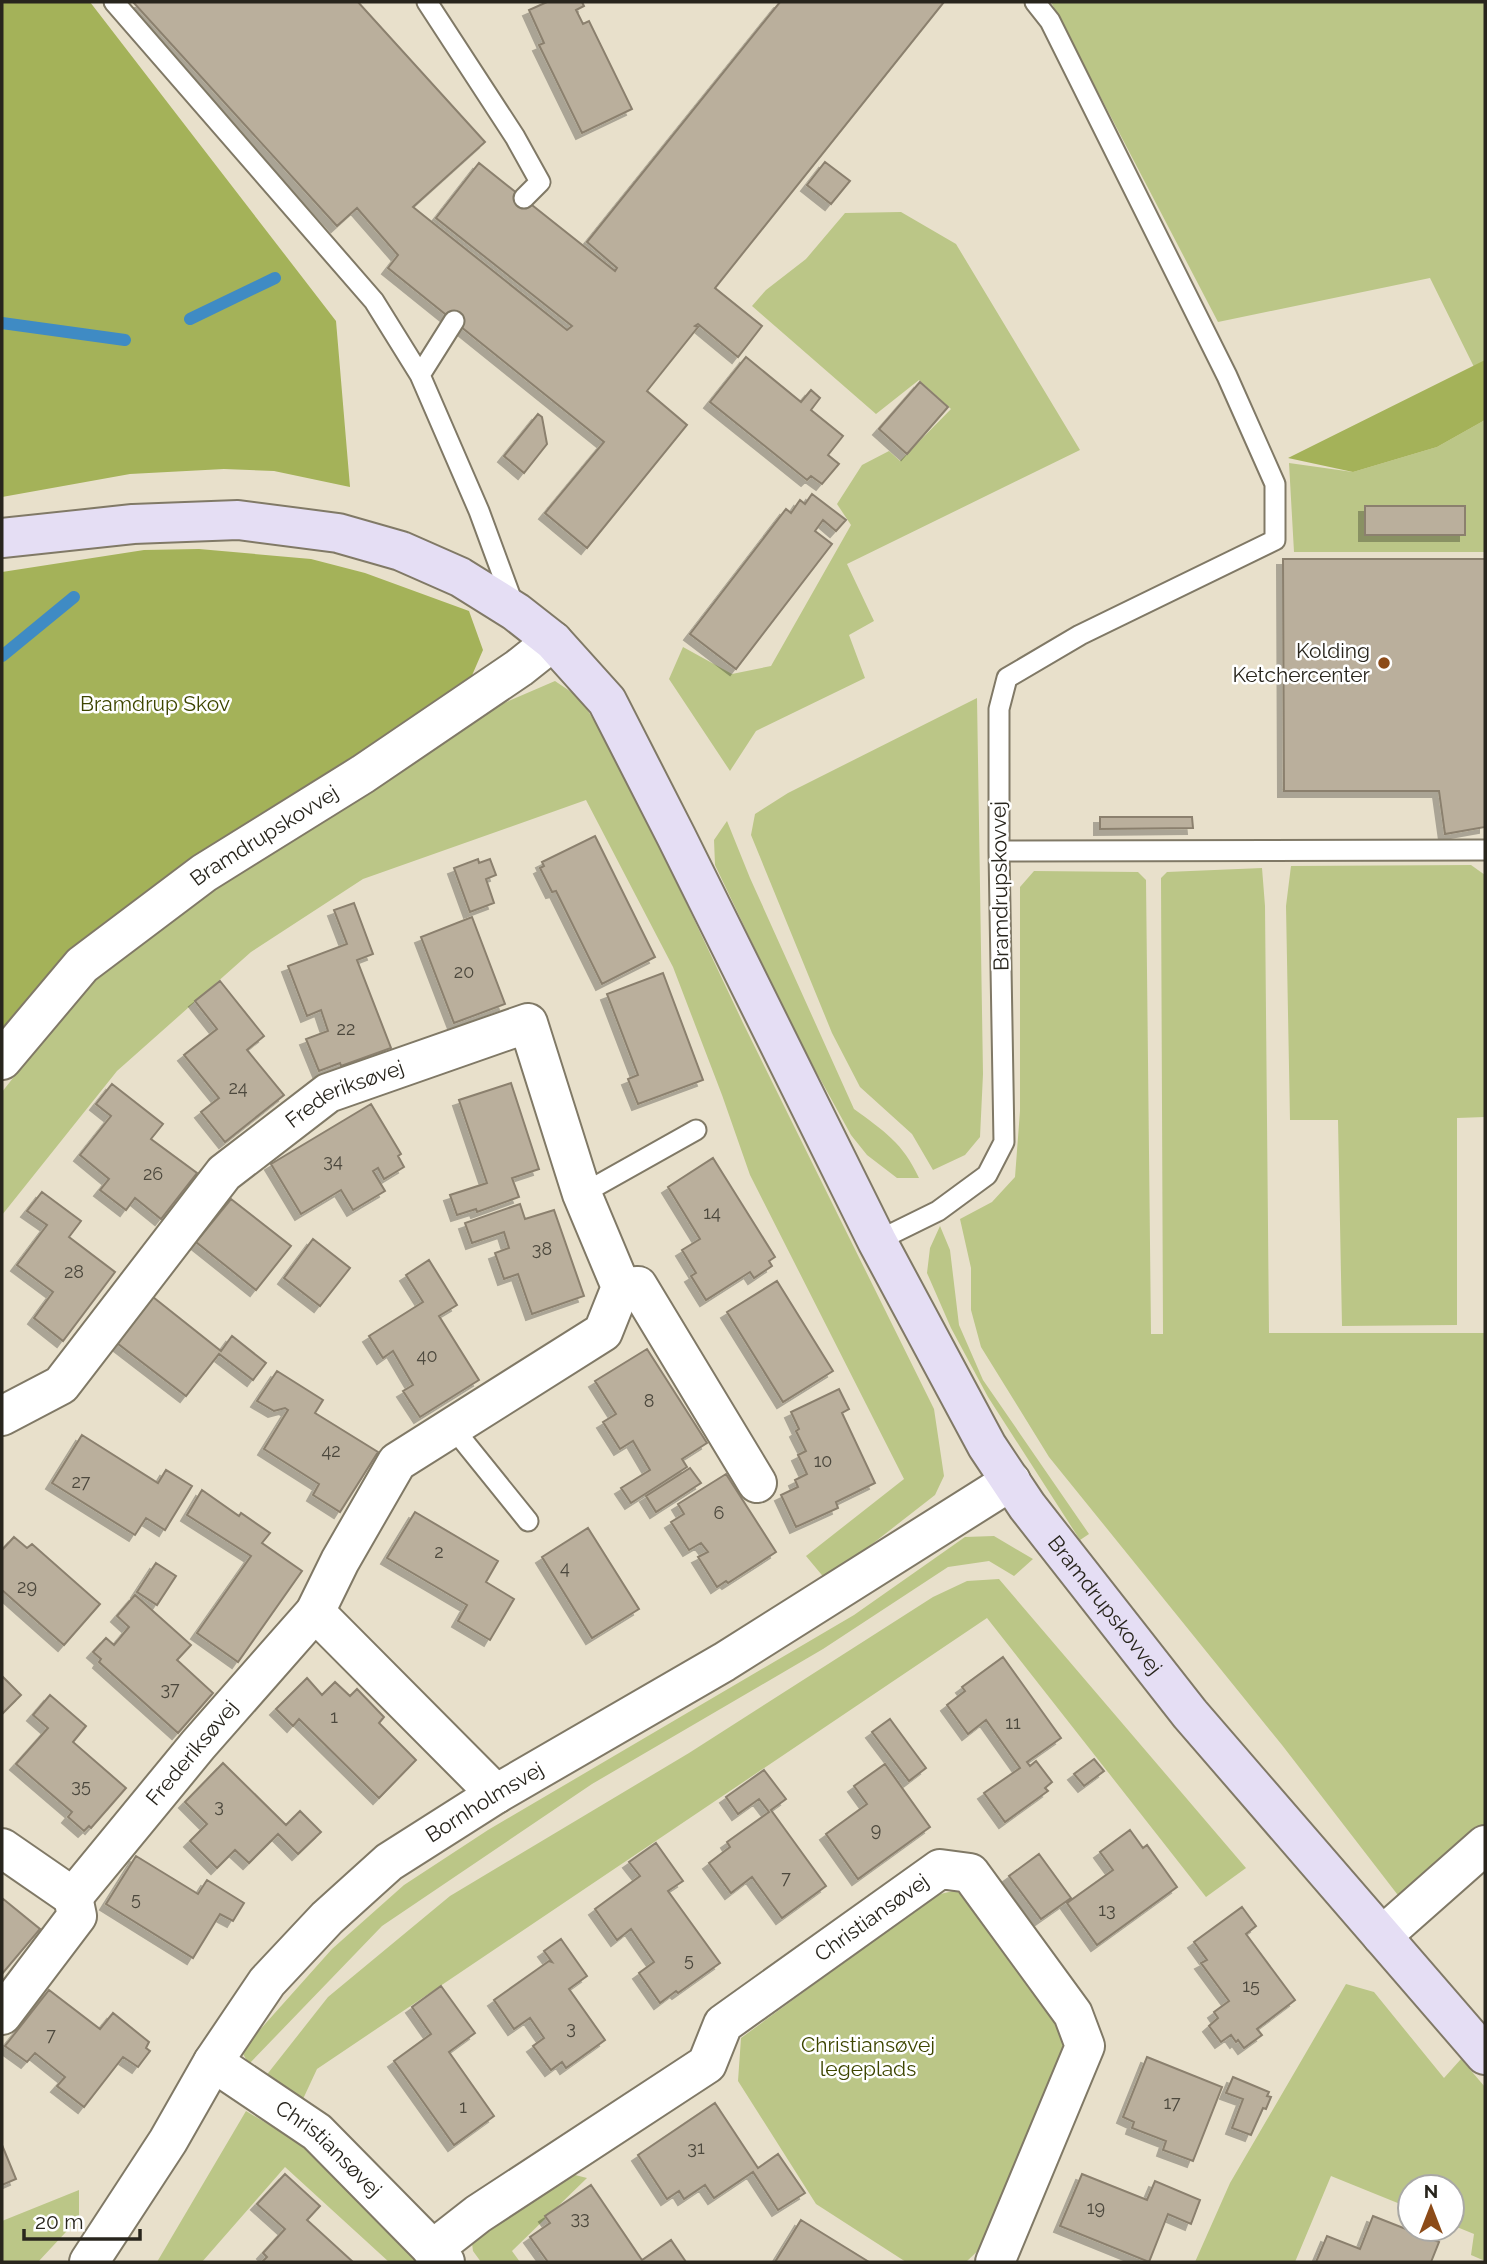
<svg xmlns="http://www.w3.org/2000/svg" width="1487" height="2264" viewBox="0 0 1487 2264" font-family="Raleway,sans-serif">
<defs>
<filter id="shadow"><feDropShadow dx="-6" dy="6" stdDeviation="0" flood-color="#0004"/></filter>
</defs>
<rect width="100%" height="100%" fill="#e8e0cb"/>
<!-- green -->
<path fill="#bbc687" d="M1051 2H1485V361L1474 367 1430 278 1218 322Z
M901 212 956 244 1080 450 847 564 874 621 849 635 865 678 756 731 730 771 669 679 683 647 732 674 771 666 851 525 837 504 862 465 889 451 900 461 951 409 919 380 876 414 752 306 766 290 806 259 845 213Z
M1485 420V552H1294L1289 463 1353 472 1437 447Z
M555 681 580 698 619 761 743 1023 934 1409 944 1476 935 1495 826 1580 806 1556 904 1479 750 1175 722 1095 673 967 586 800 363 879 251 952 117 1071 2 1215V1092L86 985 188 895 495 707Z
M977 698 983 1074 980 1137 965 1155 933 1170 912 1134 860 1087 832 1033 751 835 755 814 788 793Z
M727 821 750 878 854 1109C884 1131 903 1143 919 1178H897L867 1155 851 1135 796 1035 715 865 714 840Z
M1471 865 1485 875V1117L1457 1118V1325L1342 1326 1338 1120H1290L1286 906 1291 866Z
M1262 868 1265 906 1269 1333H1485V1829L1404 1903 1282 1745 1049 1457 981 1347 971 1310V1268L960 1219 992 1202 1015 1177 1020 1111V887L1034 871 1138 872 1146 880 1151 1334H1163L1161 878 1167 872Z
M940 1226 950 1250 959 1325 983 1380 1089 1534 1080 1540 988 1397 951 1328 927 1273 930 1248Z
M994 1536 1033 1559 1014 1576 989 1561 948 1567 823 1649 592 1784 382 1926 249 2064 243 2054 257 2033 332 1949 404 1885 488 1830 854 1615 965 1537Z
M999 1579 1246 1868 1206 1897 987 1618 317 2069 303 2099 265 2077 328 1997 450 1896 689 1753 933 1597 967 1581Z
M962 1889 1058 2022 1067 2043 983 2246 966 2262H906L816 2204 738 2081 741 2038 936 1895Z
M1346 1984 1374 1992 1444 2078 1461 2059 1485 2087V2261L1471 2255 1474 2234 1452 2225V2187H1410V2208L1331 2176 1295 2262H1195L1230 2183Z
M246 2111 317 2153 425 2262H389L285 2167 202 2262H157Z
M571 2174 587 2178 512 2251 520 2262H481L473 2251 471 2236Z
M79 2190V2218L38 2262H2V2221Z"/>
<!-- forest -->
<path fill="#a4b259" d="M2 2H90L336 321 350 487 274 471 224 469 130 474 2 497Z
M1485 360V420L1437 447 1353 472 1288 458Z
M199 549 311 559 365 573 469 611 483 650 467 687 2 1040V572L144 550Z"/>
<g fill="none" stroke-linecap="round" stroke-linejoin="round">
<!-- stream -->
<path stroke="#3f8bc4" stroke-width="12" d="M190 319 275 278
M2 323 125 340
M2 656 74 597"/>
</g>
<!-- building -->
<path fill="#baaf9c" stroke="#8b806e" stroke-width="2" filter="url(#shadow)" d="M133 2H358L485 142 413 207 567 330 572 326 436 218 479 163 615 271 617 268 587 242 780 2H944L715 288 762 326 738 357 698 324 695 326 698 327 647 391 687 425 587 548 545 513 604 442 388 268 398 255 357 208 337 226Z
M547 2H582L584 6 576 10 583 24 589 21 632 109 582 133 539 45 544 43 529 10Z
M825 162 850 181 831 204 807 185Z
M746 357 801 402 811 390 820 398 811 410 843 436 828 455 839 464 822 484 811 476 807 480 710 402Z
M920 382 948 407 907 454 879 429Z
M538 414 542 417 547 444 524 473 504 456Z
M812 494 846 520 836 531 823 520 815 531 832 544 736 669 690 634 786 509 791 513 800 500 805 504Z
M1365 506H1465V535H1365Z
M1283 559H1485V827L1445 834 1439 791H1284Z
M1100 817H1192L1193 828 1100 829Z
M595 836 655 957 602 984 556 891 552 892 540 868 544 866 542 862Z
M478 859 479 863 490 859 496 875 486 879 494 903 470 912 454 868Z
M354 903 373 954 357 960 391 1048 341 1066 340 1063 319 1071 306 1039 328 1031 321 1010 307 1016 288 966 347 944 334 910Z
M472 917 505 1004 454 1023 421 937Z
M663 973 703 1080 638 1104 628 1079 638 1075 607 994Z
M220 981 264 1036 247 1050 284 1095 225 1142 201 1112 219 1098 184 1055 217 1029 195 1001Z
M511 1083 539 1169 512 1178 519 1197 477 1212 476 1209 457 1215 450 1195 487 1183 459 1100Z
M112 1084 163 1124 151 1139 197 1173 161 1219 135 1198 126 1210 100 1190 109 1179 80 1155 111 1116 96 1104Z
M371 1104 401 1154 398 1156 404 1167 384 1179 378 1168 373 1171 385 1191 353 1210 341 1190 301 1214 271 1164Z
M713 1158 775 1257 769 1261 772 1266 754 1278 750 1272 706 1300 691 1276 696 1273 682 1250 700 1239 668 1187Z
M42 1192 81 1221 69 1237 115 1272 63 1341 34 1318 53 1292 17 1265 47 1225 27 1211Z
M231 1199 291 1246 256 1290 196 1242Z
M520 1204 525 1219 554 1210 584 1296 532 1314 518 1274 504 1279 495 1253 509 1248 504 1232 472 1243 465 1223Z
M313 1239 350 1268 320 1306 284 1278Z
M429 1260 457 1305 439 1316 479 1380 420 1417 403 1391 413 1385 393 1351 383 1358 369 1336 423 1302 406 1275Z
M777 1281 833 1371 783 1402 727 1312Z
M153 1297 221 1351 232 1336 266 1363 253 1380 219 1354 186 1396 117 1343Z
M647 1349 707 1443 682 1459 687 1467 631 1503 621 1488 650 1470 633 1441 620 1449 603 1422 616 1414 595 1381Z
M277 1371 323 1400 315 1413 378 1452 340 1512 313 1495 319 1484 264 1449 288 1410 285 1408 274 1411 257 1401Z
M839 1389 849 1409 842 1413 875 1483 836 1502 838 1508 796 1527 781 1495 798 1487 795 1480 807 1474 798 1455 806 1451 796 1431 799 1429 791 1412Z
M82 1435 158 1483 166 1470 192 1486 165 1530 146 1518 135 1535 52 1483Z
M690 1468 701 1483 656 1512 646 1496Z
M726 1474 776 1552 728 1583 726 1581 717 1587 698 1557 708 1552 701 1543 689 1550 671 1522 684 1514 678 1504Z
M202 1490 239 1516 241 1513 270 1533 262 1543 302 1571 238 1662 197 1633 251 1556 187 1515Z
M415 1512 498 1561 486 1582 514 1599 490 1640 458 1621 467 1605 387 1558Z
M588 1528 639 1609 592 1638 542 1557Z
M14 1537 27 1548 32 1544 100 1604 64 1645 2 1590V1550Z
M156 1563 176 1576 157 1605 137 1592Z
M135 1595 191 1645 177 1660 213 1693 178 1733 99 1662 101 1659 93 1652 106 1638 114 1645 129 1627 117 1616Z
M1003 1657 1061 1738 1027 1762 1030 1766 1036 1761 1052 1782 1045 1788 1048 1791 1005 1822 984 1793 1020 1768 986 1720 968 1734 947 1705 965 1691 962 1687Z
M2 1676 21 1695 2 1714Z
M307 1678 322 1695 335 1682 350 1696 357 1689 384 1717 379 1723 416 1760 379 1798 299 1719 293 1726 276 1709Z
M50 1695 86 1726 73 1742 126 1788 91 1828 89 1826 84 1831 68 1817 72 1812 16 1764 48 1728 33 1715Z
M890 1719 926 1768 909 1781 872 1732Z
M1094 1759 1104 1771 1084 1786 1074 1774Z
M223 1763 286 1825 300 1811 321 1832 298 1854 278 1834 249 1863 235 1850 217 1868 190 1841 207 1824 185 1802Z
M885 1764 930 1827 858 1879 826 1834 867 1804 854 1786Z
M764 1770 786 1799 771 1810 826 1886 782 1918 752 1877 731 1893 709 1863 730 1847 727 1842 769 1812 759 1799 738 1814 726 1797Z
M1130 1830 1143 1848 1147 1845 1177 1887 1097 1945 1067 1903 1113 1870 1100 1852Z
M656 1843 683 1881 668 1891 720 1963 678 1993 676 1991 660 2003 639 1973 654 1962 631 1929 617 1940 595 1909 640 1876 629 1862Z
M1039 1854 1071 1898 1041 1919 1009 1876Z
M136 1856 198 1894 207 1880 244 1903 233 1921 220 1914 193 1958 106 1904Z
M2 1898 40 1929 2 1974Z
M1242 1907 1256 1926 1246 1934 1295 2000 1257 2029 1262 2035 1244 2048 1238 2040 1236 2042 1231 2035 1221 2042 1209 2026 1218 2018 1214 2012 1229 2001 1201 1963 1207 1960 1194 1942Z
M561 1939 587 1976 569 1989 605 2040 566 2068 562 2062 551 2070 533 2046 544 2038 530 2018 514 2029 494 2000 549 1961 552 1962 544 1951Z
M441 1986 475 2033 449 2052 494 2116 454 2145 394 2061 431 2034 412 2007Z
M49 1990 100 2029 113 2013 149 2042 146 2048 150 2051 138 2067 123 2057 84 2107 57 2086 65 2077 35 2053 27 2062 5 2046Z
M1147 2057 1222 2087 1193 2161 1163 2150 1166 2141 1132 2128 1134 2122 1123 2117Z
M1233 2077 1269 2092 1267 2096 1271 2097 1266 2109 1263 2108 1251 2135 1232 2128 1243 2099 1226 2093Z
M715 2103 758 2168 778 2154 805 2193 778 2210 753 2172 714 2198 705 2185 684 2199 679 2191 667 2199 638 2155Z
M2 2145 16 2179 2 2185Z
M285 2174 320 2206 307 2220 353 2262H262L267 2257 263 2253 285 2229 257 2204Z
M1082 2174 1147 2200 1155 2181 1200 2200 1191 2224 1168 2214 1149 2262 1060 2226Z
M591 2185 642 2260 671 2240 686 2262H548L530 2237 550 2223 545 2216Z
M1373 2216 1439 2242 1431 2262H1316L1327 2236 1360 2249Z
M801 2220 869 2262H775Z"/>
<g fill="none" stroke-linecap="round" stroke-linejoin="round">
<defs>
<path id="lane" d="M114 2 374 301 420 375
M427 2 515 137 540 182 524 198
M454 321 420 375 479 511 514 606
M999 851 1485 850
M582 1194 696 1130
M877 1241 938 1211 987 1175 1004 1142 999 851V709L1007 678 1080 635 1275 540V484L1227 376 1050 21 1035 2
M453 1428 528 1521"/>
<g id="street">
<path id="s1" d="M2 1060 82 965 204 873 363 774 519 668 553 641"/>
<path d="M621 1287 638 1286 757 1483"/>
<path id="s2" d="M2 1416 61 1385 224 1173 328 1093 528 1023 582 1194 621 1287 603 1332 397 1462 340 1561 315 1612 198 1745 73 1897 2 1848"/>
<path d="M315 1612 496 1794"/>
<path d="M1382 1936 1485 1845"/>
<path d="M2 2015 77 1916 73 1897"/>
<path id="s3" d="M213 2062 317 2132 445 2262"/>
<path id="s4" d="M432 2250 478 2214 707 2064 723 2024 940 1869 970 1873 1073 2014 1085 2046 995 2262"/>
<path id="s5" d="M89 2262 168 2141 213 2062 267 1982 327 1918 389 1862 496 1794 724 1662 1011 1481"/>
</g>
<g id="secondary">
<path id="s6" d="M2 538 133 524 238 520 338 533 401 551 460 577 516 612 553 641 607 701 676 836 877 1241 987 1446 1027 1506 1190 1714 1485 2055"/>
</g>
</defs>
<!-- lane casing -->
<use href="#lane" stroke="#807966" stroke-width="23"/>
<!-- street casing -->
<use href="#street" stroke="#807966" stroke-width="42"/>
<!-- secondary casing -->
<use href="#secondary" stroke="#807966" stroke-width="42"/>
<!-- lane -->
<use href="#lane" stroke="#fff" stroke-width="19"/>
<!-- street -->
<use href="#street" stroke="#fff" stroke-width="38"/>
<!-- secondary -->
<use href="#secondary" stroke="#e5def4" stroke-width="38"/>
</g>
<!-- markers -->
<circle fill="#8c4b18" stroke="#fff" stroke-width="2.5" cx="1384" cy="663" r="7"/>
<g text-anchor="middle" stroke-width="5" stroke-linejoin="round" paint-order="stroke">
<!-- number labels -->
<g font-size="18" fill="#4c483d">
<text x="464" y="978">20</text>
<text x="346" y="1035">22</text>
<text x="238" y="1094">24</text>
<text x="333" y="1167">34</text>
<text x="153" y="1180">26</text>
<text x="712" y="1219">14</text>
<text x="542" y="1255">38</text>
<text x="74" y="1278">28</text>
<text x="427" y="1362">40</text>
<text x="649" y="1407">8</text>
<text x="331" y="1457">42</text>
<text x="823" y="1467">10</text>
<text x="81" y="1488">27</text>
<text x="719" y="1519">6</text>
<text x="439" y="1558">2</text>
<text x="565" y="1574">4</text>
<text x="27" y="1593">29</text>
<text x="170" y="1695">37</text>
<text x="334" y="1723">1</text>
<text x="1013" y="1729">11</text>
<text x="81" y="1792">35</text>
<text x="219" y="1812">3</text>
<text x="876" y="1836">9</text>
<text x="786" y="1884">7</text>
<text x="136" y="1905">5</text>
<text x="1107" y="1916">13</text>
<text x="689" y="1966">5</text>
<text x="1251" y="1992">15</text>
<text x="571" y="2034">3</text>
<text x="51" y="2041">7</text>
<text x="1172" y="2109">17</text>
<text x="463" y="2113">1</text>
<text x="696" y="2154">31</text>
<text x="1096" y="2214">19</text>
<text x="580" y="2224">33</text>
</g>
<!-- poi labels -->
<g font-size="21" fill="#28251d" stroke="#fff" text-anchor="end">
<text x="1370" y="658">Kolding<tspan x="1370" dy="24">Ketchercenter</tspan></text>
</g>
<!-- park labels -->
<g font-size="21" fill="#3d4500" stroke="#fff">
<text x="155" y="711">Bramdrup Skov</text>
<text x="868" y="2052">Christiansøvej<tspan x="868" dy="24">legeplads</tspan></text>
</g>
<!-- street labels -->
<g font-size="21" fill="#28251d" stroke="#fff">
<text dy="7" stroke="none"><textPath href="#s1" startOffset="348">Bramdrupskovvej</textPath></text>
<text transform="translate(1000 886) rotate(-91)" y="7">Bramdrupskovvej</text>
<text dy="7" stroke="none"><textPath href="#s2" startOffset="480">Frederiksøvej</textPath></text>
<text dy="7" stroke="none"><textPath href="#s6" startOffset="1696">Bramdrupskovvej</textPath></text>
<text transform="translate(192 1753) rotate(-50)" y="7">Frederiksøvej</text>
<text dy="7" stroke="none"><textPath href="#s5" startOffset="616">Bornholmsvej</textPath></text>
<text dy="7" stroke="none"><textPath href="#s4" startOffset="558">Christiansøvej</textPath></text>
<text dy="7" stroke="none"><textPath href="#s3" startOffset="145">Christiansøvej</textPath></text>
</g>
</g>
<!-- border -->
<rect width="1487" height="2264" fill="none" stroke="#28251d" stroke-width="7"/>
<!-- north arrow -->
<g transform="translate(1431 2208)"><circle r="33" fill="#ffffff" stroke="#a9a8a5" stroke-width="2"/>
<path d="M0-5L12 26L0 18L-12 26Z" fill="#8c4b18"/>
<text y="-10" font-size="19" font-weight="bold" text-anchor="middle" fill="#28251d">N</text>
</g>
<!-- scale -->
<path d="M24 2229v10h116v-10" fill="none" stroke="#28251d" stroke-width="3.5"/>
<text x="35" y="2229" font-size="21" fill="#28251d" stroke="#ffffff" stroke-width="5" paint-order="stroke">20 m</text>
</svg>
